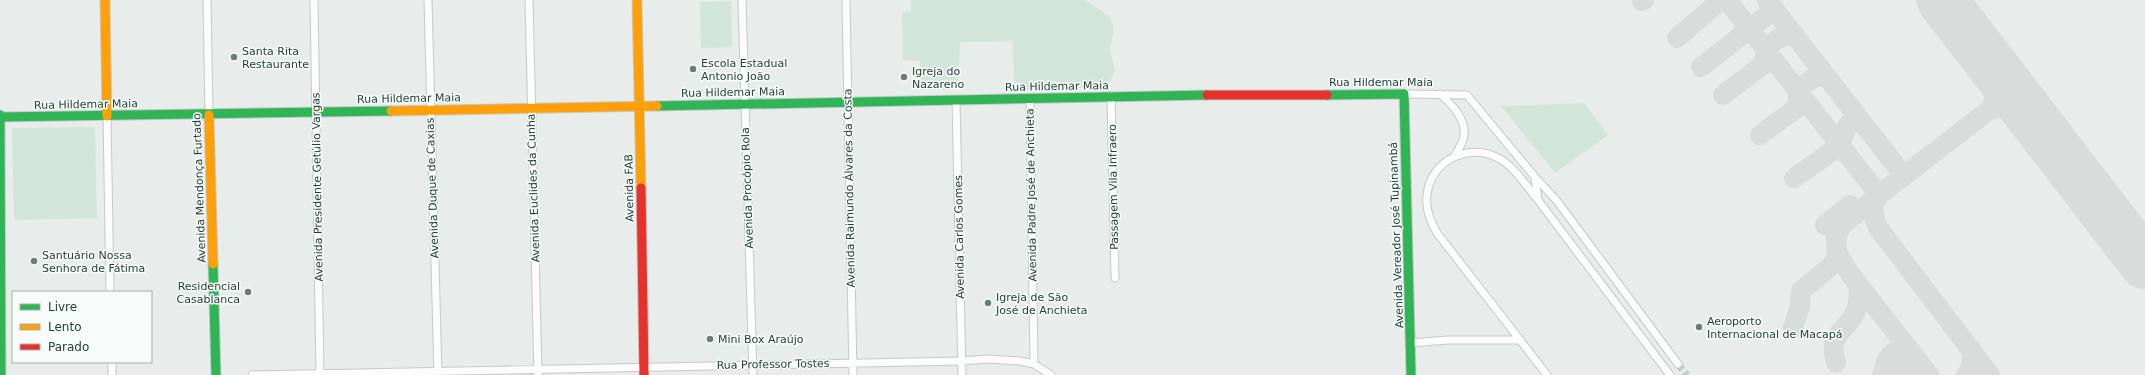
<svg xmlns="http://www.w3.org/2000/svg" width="2145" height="375" viewBox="0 0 2145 375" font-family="'DejaVu Sans',sans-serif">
<rect width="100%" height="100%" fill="#e8edeb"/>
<!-- green -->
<path fill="#d1e6d8" d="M911 0H1085L1109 16 1112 22 1114 28 1110 50 1115 72 1107 87 1015 90 1012 41 960 42 958 89 920 90V61L903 60 902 13 911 11Z
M731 1 732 47 701 48 700 2Z
M1584 103 1608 135 1555 173 1501 106Z
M95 127 97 218 14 220 12 128Z"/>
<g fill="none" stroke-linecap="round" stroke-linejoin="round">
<!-- taxiway -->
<path stroke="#d8dddc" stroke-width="20" d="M1727 0 1879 195
M1767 0 1904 176
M1642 1 1644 0
M1677 38 1721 0
M1701 67 1771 12 1773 7
M1723 95 1764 64C1763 48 1778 35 1793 34
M1988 111C2006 104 2018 108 2034 119
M1760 135 1798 107C1795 89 1809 77 1825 75
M1794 178C1809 167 1827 157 1839 144 1847 136 1844 118 1860 120
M1879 195 1842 225 1836 237 1837 252 1850 274 1929 375
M1825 225 1850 205
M1793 328 1800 306 1801 291 1831 266 1838 256
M1836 363C1827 333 1845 333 1855 313 1860 304 1859 294 1858 285
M1884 373C1899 375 1907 370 1914 357
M1882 375 1884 373C1884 358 1892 350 1907 348
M1966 375 1971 368 1972 350
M1990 375 1879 229C1873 219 1871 205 1879 195L1988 111C1999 97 1999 86 1994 68"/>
<!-- runway -->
<path stroke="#d8dddc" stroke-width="51" d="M1942 0 2145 264"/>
<!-- street-tunnel -->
<path stroke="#c1cbc8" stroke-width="7" stroke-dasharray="7 3.5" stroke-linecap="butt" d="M1678 364 1687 375"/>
<defs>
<path id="street" d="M207 0 209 115
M314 0 320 375
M428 0 438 375
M529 0 538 375
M742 0 753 375
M846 0 853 375
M1404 94 1467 95 1535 177 1557 201 1678 364
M1440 94C1451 104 1466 118 1464 135 1464 142 1458 149 1455 156
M1111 96 1115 278
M1030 98 1034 364
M956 100 962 375
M107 116 110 292
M1535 177 1538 200 1670 375
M1520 340 1437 233C1430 221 1425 209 1427 195 1430 162 1466 143 1496 157 1513 164 1526 186 1538 200
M1411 343 1448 340H1520L1547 375
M112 362V375
M252 375 962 361 987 359 1020 361 1034 364 1051 375"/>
<path id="fast" d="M1327 95 1404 94 1411 375
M657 106 1207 95
M0 115 1 375
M0 117 391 111
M213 264 216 375"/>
<path id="slow" d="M105 0 107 116
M637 0 641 188
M391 111 657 106
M209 115 213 264"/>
<path id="jam" d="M1207 95H1327
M641 188 644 375"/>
</defs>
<!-- street casing -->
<use href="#street" stroke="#c5cac8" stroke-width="9"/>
<!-- fast casing -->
<use href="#fast" stroke="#c3cbc8" stroke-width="11"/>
<!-- slow casing -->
<use href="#slow" stroke="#c3cbc8" stroke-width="11"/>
<!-- jam casing -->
<use href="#jam" stroke="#c3cbc8" stroke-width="11"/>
<!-- street -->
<use href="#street" stroke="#fcfcfc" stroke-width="7"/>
<!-- fast -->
<use href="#fast" stroke="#30b455" stroke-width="9"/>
<!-- slow -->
<use href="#slow" stroke="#ff9f0a" stroke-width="9"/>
<!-- jam -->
<use href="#jam" stroke="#e5322d" stroke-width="9"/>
</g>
<!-- markers -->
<g fill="#697e78" stroke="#f7fbf9" stroke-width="1.5">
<circle cx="234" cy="57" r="4"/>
<circle cx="693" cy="69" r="4"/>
<circle cx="904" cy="77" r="4"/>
<circle cx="34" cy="261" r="4"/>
<circle cx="248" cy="292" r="4"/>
<circle cx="988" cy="303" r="4"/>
<circle cx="1699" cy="327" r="4"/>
<circle cx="710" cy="339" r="4"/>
</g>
<g text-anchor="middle" stroke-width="3" stroke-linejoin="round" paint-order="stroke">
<!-- poi labels -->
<g font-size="11" fill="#24423a" stroke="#f7fbf9" text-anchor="start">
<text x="242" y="55">Santa Rita<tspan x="242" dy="13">Restaurante</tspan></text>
<text x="701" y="67">Escola Estadual<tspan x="701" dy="13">Antonio João</tspan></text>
<text x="912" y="75">Igreja do<tspan x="912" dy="13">Nazareno</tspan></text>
<text x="42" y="259">Santuário Nossa<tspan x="42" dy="13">Senhora de Fátima</tspan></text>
<text x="240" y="290" text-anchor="end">Residencial<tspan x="240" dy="13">Casablanca</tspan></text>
<text x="996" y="301">Igreja de São<tspan x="996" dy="13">José de Anchieta</tspan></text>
<text x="1707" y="325">Aeroporto<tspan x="1707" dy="13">Internacional de Macapá</tspan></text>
<text x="718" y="343">Mini Box Araújo</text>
</g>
<!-- street labels -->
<g font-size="11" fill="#24423a" stroke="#f7fbf9">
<text x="1381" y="86">Rua Hildemar Maia</text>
<text transform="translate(1057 86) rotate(-1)" y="4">Rua Hildemar Maia</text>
<text transform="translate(733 92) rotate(-1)" y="4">Rua Hildemar Maia</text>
<text transform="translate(409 98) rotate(-1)" y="4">Rua Hildemar Maia</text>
<text transform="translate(86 104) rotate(-1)" y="4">Rua Hildemar Maia</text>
<text transform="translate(317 187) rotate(-91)" y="4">Avenida Presidente Getúlio Vargas</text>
<text transform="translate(1113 187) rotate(-91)" y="4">Passagem Vila Infraero</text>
<text transform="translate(199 188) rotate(-92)" y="4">Avenida Mendonça Furtado</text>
<text transform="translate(432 188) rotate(-92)" y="4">Avenida Duque de Caxias</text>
<text transform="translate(533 188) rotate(-92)" y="4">Avenida Euclides da Cunha</text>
<text transform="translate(629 188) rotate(-91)" y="4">Avenida FAB</text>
<text transform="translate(747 188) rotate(-92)" y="4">Avenida Procópio Rola</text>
<text transform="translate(849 188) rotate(-91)" y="4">Avenida Raimundo Álvares da Costa</text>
<text transform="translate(1031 195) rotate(-91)" y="4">Avenida Padre José de Anchieta</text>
<text transform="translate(1396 235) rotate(-92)" y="4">Avenida Vereador José Tupinambá</text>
<text transform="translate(959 237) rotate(-91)" y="4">Avenida Carlos Gomes</text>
<text transform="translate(773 364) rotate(-1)" y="4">Rua Professor Tostes</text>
</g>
</g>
<!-- legend -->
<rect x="12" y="291" width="140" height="72" fill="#f7fbf9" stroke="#a3b1ad"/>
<rect x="20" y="304" width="20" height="6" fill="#30b455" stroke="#a3b1ad"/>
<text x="48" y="311" font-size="12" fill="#24423a">Livre</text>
<rect x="20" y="324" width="20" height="6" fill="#ff9f0a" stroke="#a3b1ad"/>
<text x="48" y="331" font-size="12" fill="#24423a">Lento</text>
<rect x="20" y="344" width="20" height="6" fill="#e5322d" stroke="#a3b1ad"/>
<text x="48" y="351" font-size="12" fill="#24423a">Parado</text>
</svg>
